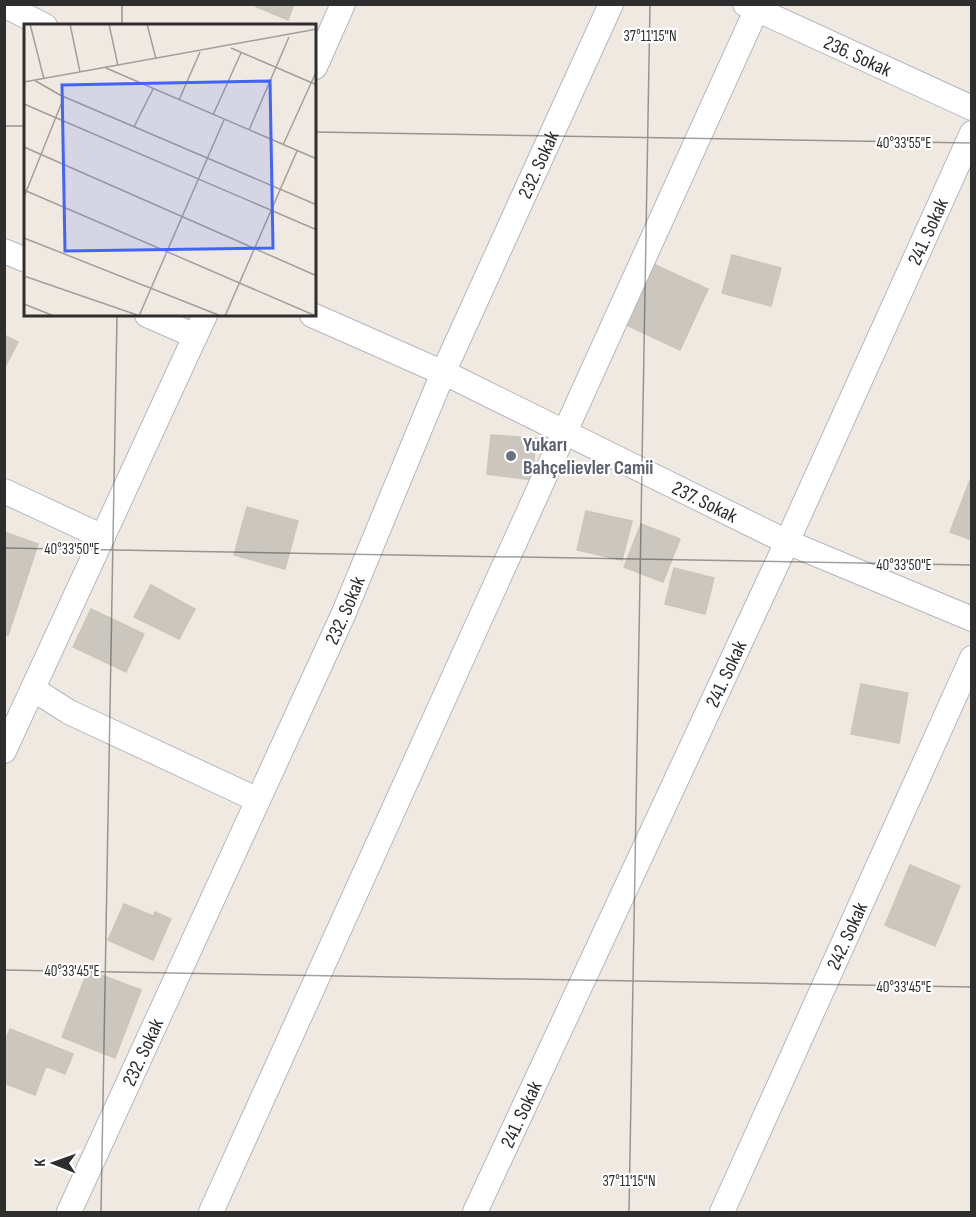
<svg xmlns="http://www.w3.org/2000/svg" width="976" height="1217" viewBox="0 0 976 1217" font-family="'Sofia Sans Condensed',sans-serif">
<rect width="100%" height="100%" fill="#efe9e1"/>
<!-- building -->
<path fill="#cbc7bf" stroke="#cbc5ba" stroke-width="1.5" d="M250 4H294L288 20Z
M732 255 781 268 771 306 722 293Z
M651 263 708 289 680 350 624 324Z
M4 335 18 342 4 369Z
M491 435 536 438 532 480 487 474Z
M972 475V540L950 532Z
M247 507 298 521 285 569 234 555Z
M586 511 632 521 622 560 577 550Z
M641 524 680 539 663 582 624 567Z
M4 532 38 544 8 635 4 634Z
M674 568 714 578 705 614 665 604Z
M151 585 195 609 179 639 134 617Z
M91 609 144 634 126 672 73 647Z
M861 684 908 693 899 743 851 734Z
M910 865 960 886 935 946 885 925Z
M124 904 153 916 155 912 171 919 153 960 108 940Z
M88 970 141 990 115 1058 62 1037Z
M10 1029 73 1054 65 1074 46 1066 35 1095 4 1083V1044Z"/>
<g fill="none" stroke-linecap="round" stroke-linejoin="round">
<defs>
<g id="minor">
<path id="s1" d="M745 4 972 108"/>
<path d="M4 5 45 26"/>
<path d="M315 67 343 4"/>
<path d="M4 251 26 260"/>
<path d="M147 315 195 336"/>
<path id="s2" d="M312 315 457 379 787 542 972 619"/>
<path d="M4 491 103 537"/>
<path d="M33 689 69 712 258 800"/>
<path d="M4 751 205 315"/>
<path id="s3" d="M69 1212 343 615 443 373 611 4"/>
<path d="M211 1212 759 4"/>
<path id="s4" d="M475 1212 787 542 972 133"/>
<path id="s5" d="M722 1212 972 658"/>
</g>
</defs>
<!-- minor casing -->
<use href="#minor" stroke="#b4b7c1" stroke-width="26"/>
<!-- minor -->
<use href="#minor" stroke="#fff" stroke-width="24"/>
</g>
<!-- ticks -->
<path fill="none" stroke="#2e2e2e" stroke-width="1.5" stroke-opacity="0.45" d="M122 26V4M4 126H26M315 132 972 143M4 548 972 565M4 970 972 987M101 1212 117 315M629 1212 650 4"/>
<!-- markers -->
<circle fill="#6b7280" stroke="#fff" stroke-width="2" cx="511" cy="456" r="6"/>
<g text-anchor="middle" stroke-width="4.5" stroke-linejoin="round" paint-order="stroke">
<!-- street labels -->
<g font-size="20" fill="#2e2e2e" stroke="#fff">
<text dy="7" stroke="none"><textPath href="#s1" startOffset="124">236. Sokak</textPath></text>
<text dy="7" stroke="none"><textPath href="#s3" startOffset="1148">232. Sokak</textPath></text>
<text dy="7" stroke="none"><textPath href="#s4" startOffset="1080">241. Sokak</textPath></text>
<text dy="7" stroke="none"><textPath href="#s2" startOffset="435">237. Sokak</textPath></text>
<text dy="7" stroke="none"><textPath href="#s3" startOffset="662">232. Sokak</textPath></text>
<text dy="7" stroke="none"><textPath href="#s4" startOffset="594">241. Sokak</textPath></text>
<text dy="7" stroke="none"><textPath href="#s5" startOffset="303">242. Sokak</textPath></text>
<text dy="7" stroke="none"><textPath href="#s3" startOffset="176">232. Sokak</textPath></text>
<text dy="7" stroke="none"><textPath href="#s4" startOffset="108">241. Sokak</textPath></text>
</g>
<!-- worship labels -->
<g font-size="20" font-weight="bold" fill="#5b616d" stroke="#fff" text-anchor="start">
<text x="523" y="451">Yukarı<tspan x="523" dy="23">Bahçelievler Camii</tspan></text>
</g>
</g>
<!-- overview -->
<g transform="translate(24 24)">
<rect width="292" height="292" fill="#efe9e1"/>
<path fill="none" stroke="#a29e99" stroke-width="1.5" d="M6 0 20 55M46 0 56 48M85 0 94 42M123 0 132 35M207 24 293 61M82 44 293 135M10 56 36 71 293 181M0 58 293 5M155 76 176 28M0 80 293 206M189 91 217 29M110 103 129 65M225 106 265 13M259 121 293 46M0 123 293 252M0 166 292 292M0 173 40 73M0 214 197 292M0 252 116 292M0 280 30 292M115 292 200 96M201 292 273 127"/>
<path fill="#4264fb" fill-opacity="0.15" stroke="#4264fb" stroke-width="3" d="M246 57 249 224 41 227 38 61Z"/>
<rect width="292" height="292" fill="none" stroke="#2e2e2e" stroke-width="3"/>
</g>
<g font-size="15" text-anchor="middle" fill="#2e2e2e" stroke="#fff" stroke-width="4.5" stroke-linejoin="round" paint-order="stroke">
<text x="650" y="41">37°11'15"N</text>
<text x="904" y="148">40°33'55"E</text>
<text x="72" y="554">40°33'50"E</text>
<text x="904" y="570">40°33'50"E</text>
<text x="72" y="976">40°33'45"E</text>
<text x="904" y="992">40°33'45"E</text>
<text x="629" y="1186">37°11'15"N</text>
</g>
<!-- border -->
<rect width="976" height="1217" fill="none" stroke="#2e2e2e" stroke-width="12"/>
<!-- north arrow -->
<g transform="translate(54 1163) rotate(271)" stroke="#ffffff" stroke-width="4.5" paint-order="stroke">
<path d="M0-4.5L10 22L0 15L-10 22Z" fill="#2e2e2e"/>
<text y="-9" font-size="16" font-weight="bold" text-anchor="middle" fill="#2e2e2e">K</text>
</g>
</svg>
